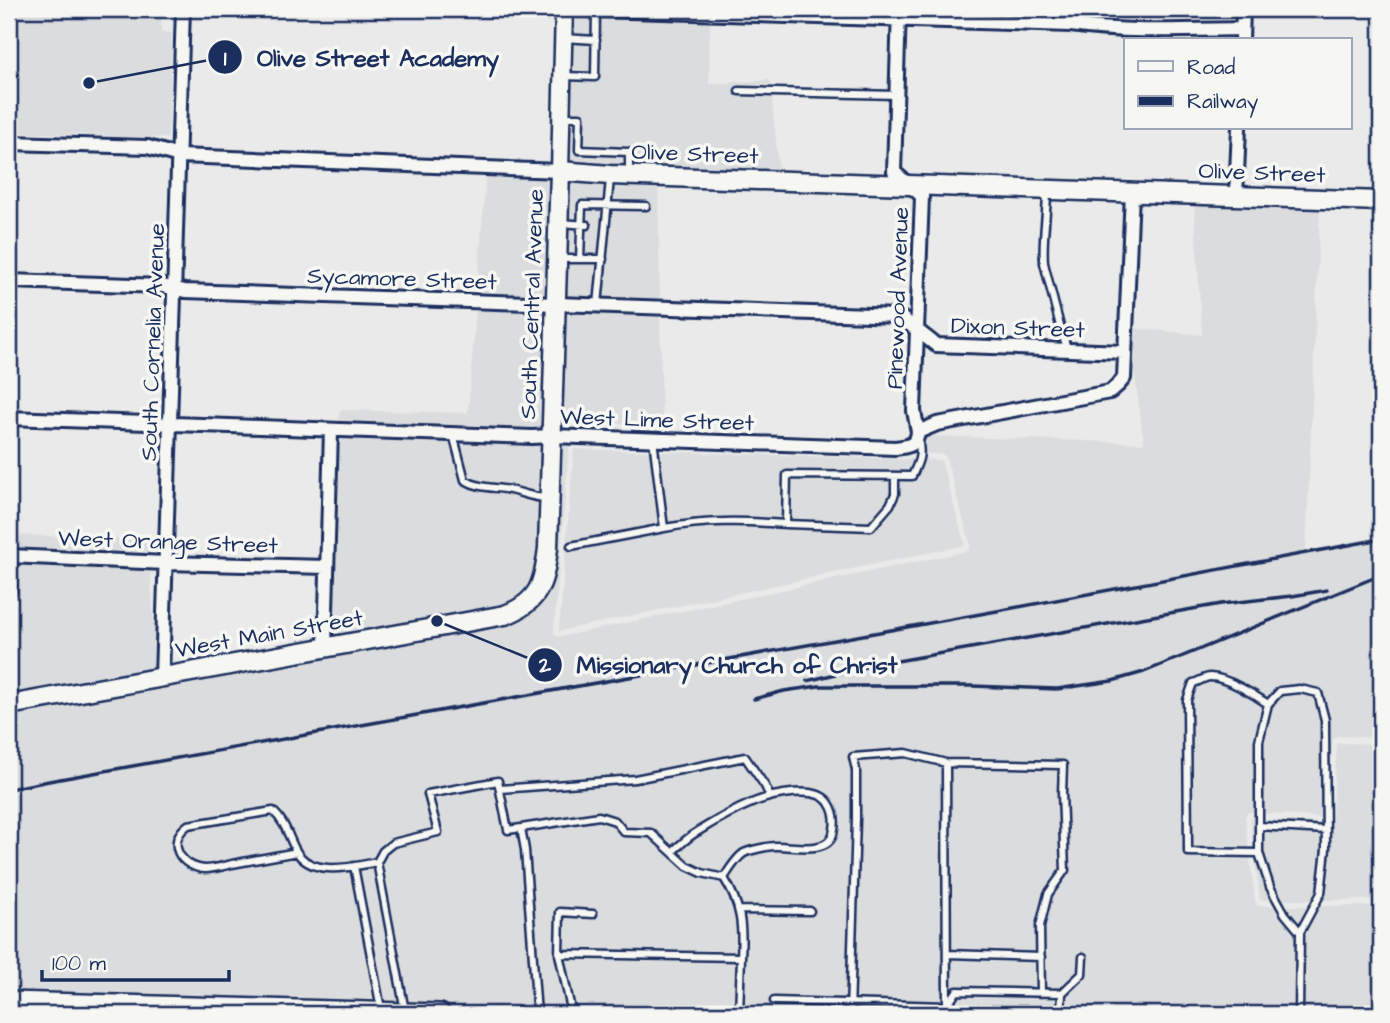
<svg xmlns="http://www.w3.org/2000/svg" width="1390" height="1023" viewBox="0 0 1390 1023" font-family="'Architects Daughter',sans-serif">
<rect width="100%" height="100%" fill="#e9eae9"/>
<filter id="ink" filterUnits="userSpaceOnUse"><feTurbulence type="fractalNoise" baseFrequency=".0143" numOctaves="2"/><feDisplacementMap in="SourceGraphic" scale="14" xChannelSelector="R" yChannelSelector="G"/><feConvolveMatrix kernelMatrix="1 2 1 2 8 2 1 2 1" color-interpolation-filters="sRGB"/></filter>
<g filter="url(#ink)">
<!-- built -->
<path fill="#dadcde" d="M9 9H161V32L172 33 168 138 9 132Z
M571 16 710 22 709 84 770 80 779 173 567 164Z
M486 175 553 178 549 297 477 294Z
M566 179 658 183 660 301 562 297Z
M1194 202 1320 206 1306 551 1381 536V738L1337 736 1333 739 1327 818 1250 812 1247 813 1245 817 1255 901 1257 906H1381V1014H681L9 995V712L534 606 558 443 571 444 569 448 554 630 555 634 559 637 968 551 970 547V543L946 457 942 454 910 453 916 450 924 438 929 436 1144 443 1131 347 1132 328 1202 335Z
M476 309 549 311 545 429 339 423 340 410 468 413Z
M562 312 660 315 662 425 560 422Z
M339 438 545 443 538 572 529 592 504 608 331 638Z
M574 449 941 460 965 545 559 631Z
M9 535 148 539 149 555 9 549Z
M16 564 150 569 156 653 155 671 9 697V655L16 579Z
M1337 743 1381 744V900H1260L1250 818 1332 824Z"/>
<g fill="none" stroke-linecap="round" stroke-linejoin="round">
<defs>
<path id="service" d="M563 38 596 40
M564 76 595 77 596 11
M739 91 896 95
M562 117H580L579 150 629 152V173
M1047 191C1047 215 1042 239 1044 263L1062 334 1068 350
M561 223 587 225
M558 259H580
M603 259H580L582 205 646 206
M598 305 610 179
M453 434 465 480C481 490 497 486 514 491 526 494 535 498 547 498
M895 476V494L890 505 871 527 786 524 787 475 912 476C919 461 922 455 918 439
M664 528C708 520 741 521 786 524
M571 546 664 528 653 439
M946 763 1063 765 1062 793 1065 870 1048 894 1040 926 1041 993
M500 789 635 779 745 757 765 786 770 797
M1259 826 1326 830
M297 852C275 856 254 860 232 864 224 866 213 869 205 869 180 867 165 842 188 825L273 811C285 822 288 835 295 849 310 878 351 867 377 862
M672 852C680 845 688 837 697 832 713 822 737 809 754 802 772 795 817 784 829 803 835 812 836 823 833 834 827 855 792 845 775 846 769 846 750 850 744 853 736 858 729 870 724 878
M1259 853 1188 852 1187 700 1193 683C1198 682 1205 677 1210 677 1226 677 1255 695 1268 704
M377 862 383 851 393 843 438 832 428 794 498 781 508 830 521 828
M377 862 405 1011
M354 866 381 1009
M739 910 810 911
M559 954 560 912 593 914
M948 954 1041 957
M774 1001 947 1006 957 991 1062 993 1082 974 1083 957
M537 1014 525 850 521 828 599 816 615 821 624 832 651 833 687 866 702 873 724 878C741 905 743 925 741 957
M572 1014 559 954 741 957 739 1014
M850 1014 856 819V770L853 757 906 753 946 763 947 1014
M1061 1014 1062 993
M1299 1014 1300 932 1321 893 1326 849 1325 720 1318 693 1300 689 1280 691 1268 704 1259 741V853L1270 887 1285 914 1300 932"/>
<path id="minor" d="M569 9 1071 25C1127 33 1185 30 1242 29
M899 9 894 172 922 196 914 411 918 432
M1071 25 1072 9
M1242 40 1243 9
M9 143 148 147 179 156 560 171
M1236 196 1239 128
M9 281 163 286 185 291 899 316 936 345 1125 352
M9 418 532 437 551 436 896 448C907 446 917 446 918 432L937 424 1110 392 1119 384 1124 378 1132 192
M9 556 166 563 327 567
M9 590 10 556
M325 647 331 430
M162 677 183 9"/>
<path id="tertiary" d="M560 171 564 9"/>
<path id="secondary" d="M9 705 505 615C540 602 544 582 548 548L560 171 610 175 1381 201"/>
<path id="primary" d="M9 1002 440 1014"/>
</defs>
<!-- service casing -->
<use href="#service" stroke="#1b2f5e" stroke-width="11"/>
<!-- minor casing -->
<use href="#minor" stroke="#1b2f5e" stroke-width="18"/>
<!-- tertiary casing -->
<use href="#tertiary" stroke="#1b2f5e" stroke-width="21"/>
<!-- secondary casing -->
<use href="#secondary" stroke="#1b2f5e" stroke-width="23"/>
<!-- primary casing -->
<use href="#primary" stroke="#1b2f5e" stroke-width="24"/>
<!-- service -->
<use href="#service" stroke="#f6f6f2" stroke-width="6"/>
<!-- minor -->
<use href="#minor" stroke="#f6f6f2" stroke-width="12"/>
<!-- tertiary -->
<use href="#tertiary" stroke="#f6f6f2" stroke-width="16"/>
<!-- secondary -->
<use href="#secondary" stroke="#f6f6f2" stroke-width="18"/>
<!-- primary -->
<use href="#primary" stroke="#f6f6f2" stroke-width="19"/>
<!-- rail -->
<path stroke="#1b2f5e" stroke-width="3.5" d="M807 681 869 666 1221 604 1292 596 1327 590
M754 699 784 691 819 686H973L1057 689 1112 681 1144 672 1381 575
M9 789 49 781 997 611 1381 539"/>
</g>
</g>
<g text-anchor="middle" stroke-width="7" stroke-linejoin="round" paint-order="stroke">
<!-- street labels -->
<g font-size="23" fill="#1b2f5e" stroke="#f6f6f2">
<text transform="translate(695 153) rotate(2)" y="8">Olive Street</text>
<text transform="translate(1262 172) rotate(2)" y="8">Olive Street</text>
<text transform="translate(402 278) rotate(2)" y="8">Sycamore Street</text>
<text transform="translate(897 298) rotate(-88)" y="8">Pinewood Avenue</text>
<text transform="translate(531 304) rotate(-88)" y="8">South Central Avenue</text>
<text transform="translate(1018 327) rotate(2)" y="8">Dixon Street</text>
<text transform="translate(152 342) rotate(-88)" y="8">South Cornelia Avenue</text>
<text transform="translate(657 419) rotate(2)" y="8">West Lime Street</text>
<text transform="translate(168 541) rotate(2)" y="8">West Orange Street</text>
<text transform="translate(269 633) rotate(-10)" y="8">West Main Street</text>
</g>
</g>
<!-- callouts -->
<path fill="none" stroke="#1b2f5e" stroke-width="2.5" d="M89 83L225 57M437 621L545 665"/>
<g fill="#1b2f5e" stroke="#f6f6f2" stroke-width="2.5">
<circle cx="89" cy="83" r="7"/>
<circle cx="437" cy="621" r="7"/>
<circle cx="225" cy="57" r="18"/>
<circle cx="545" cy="665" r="18"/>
</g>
<g font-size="21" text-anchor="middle" font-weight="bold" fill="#fff">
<text x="225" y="65">1</text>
<text x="545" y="672">2</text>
</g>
<g font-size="24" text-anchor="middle" font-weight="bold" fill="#1b2f5e" stroke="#f6f6f2" stroke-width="7" stroke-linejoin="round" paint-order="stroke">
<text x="378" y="66">Olive Street Academy</text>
<text x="737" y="673">Missionary Church of Christ</text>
</g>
<!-- margin -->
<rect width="1390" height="1023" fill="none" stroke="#f6f6f2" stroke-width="35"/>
<rect x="18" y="18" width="1355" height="988" fill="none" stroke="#1b2f5e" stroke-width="2.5" filter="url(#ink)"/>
<!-- legend -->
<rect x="1124" y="38" width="228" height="91" fill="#f6f6f2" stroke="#9ea6b7" stroke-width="2"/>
<rect x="1138" y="61" width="35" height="10" fill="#f6f6f2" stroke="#9ea6b7" stroke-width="2"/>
<text x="1187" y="74" font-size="21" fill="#1b2f5e">Road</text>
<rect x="1138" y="96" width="35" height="10" fill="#1b2f5e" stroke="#9ea6b7" stroke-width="2"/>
<text x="1187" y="108" font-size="21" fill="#1b2f5e">Railway</text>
<!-- scale -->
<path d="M42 970v10h187v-10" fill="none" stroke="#1b2f5e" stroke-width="3.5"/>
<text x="52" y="970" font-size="21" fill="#1b2f5e" stroke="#f6f6f2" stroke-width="5" paint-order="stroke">100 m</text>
</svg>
